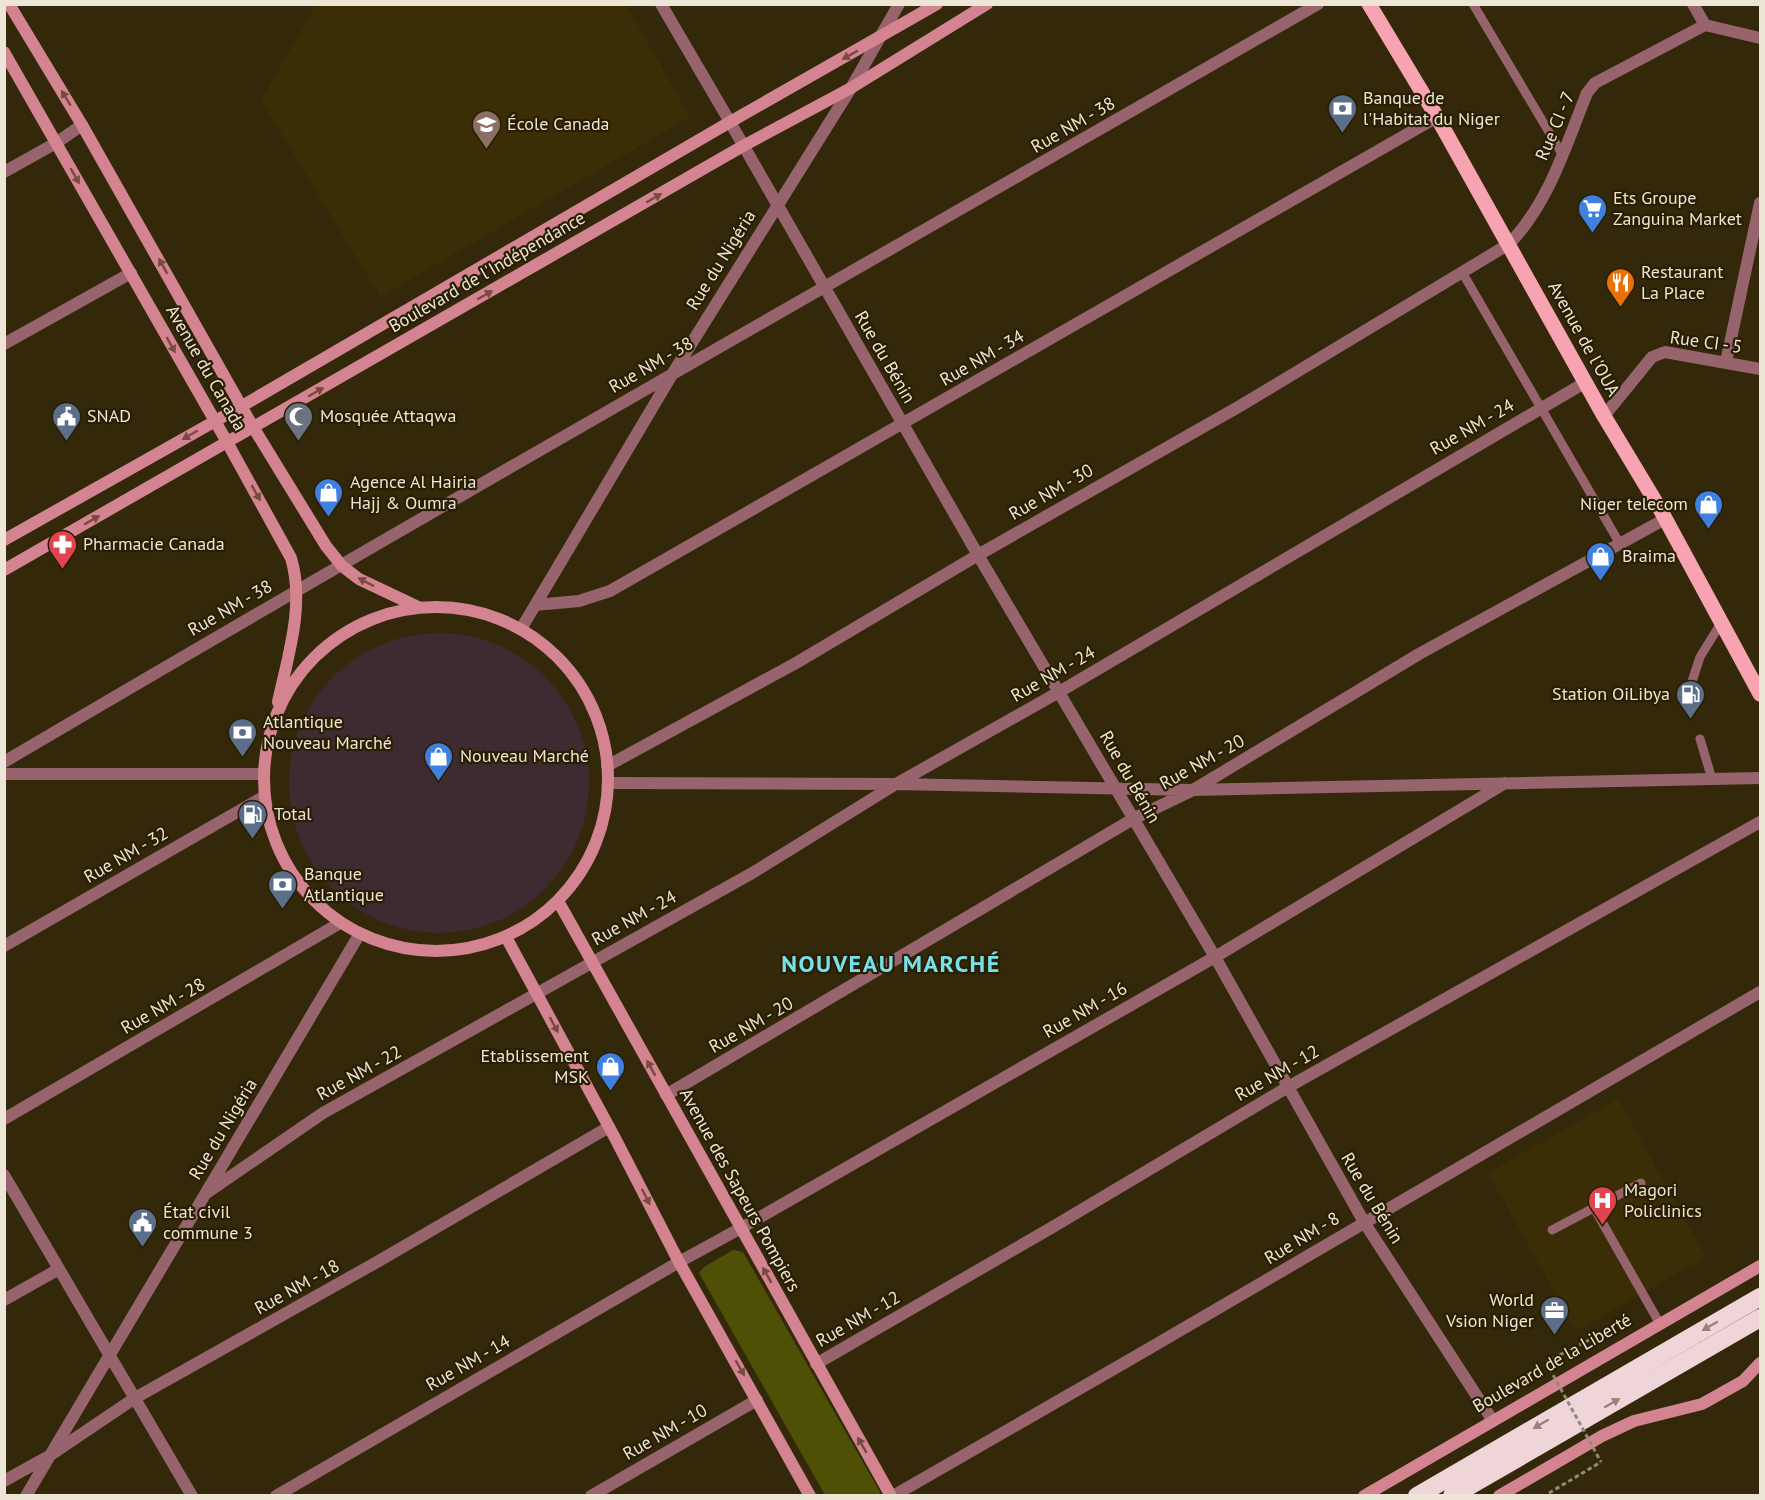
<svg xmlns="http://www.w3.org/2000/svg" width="1765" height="1500" viewBox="0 0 1765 1500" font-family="'PT Sans',sans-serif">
<rect width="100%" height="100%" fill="#33280a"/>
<!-- commercial -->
<path fill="#3e2b31" d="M289 783a150 150 0 1 1 300 0a150 150 0 1 1-300 0Z"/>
<!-- built -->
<path fill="#3b2d06" d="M626 4 690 117 380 297 261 100 316 5Z
M1618 1099 1706 1257 1576 1331 1488 1173Z"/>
<!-- green -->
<path fill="#4e5105" d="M733 1250 743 1252 880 1492V1495H825L699 1273 704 1267Z"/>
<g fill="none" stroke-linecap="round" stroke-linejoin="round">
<!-- path -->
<path stroke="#938a73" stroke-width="3" stroke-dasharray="4.5 3" stroke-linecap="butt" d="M1546 1362 1589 1340
M1549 1493 1601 1462"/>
<!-- lane -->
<path stroke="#97636c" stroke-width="9" d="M1473 4 1562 154
M1462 272 1620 544
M1686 700 1700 657 1721 623
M1700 739 1712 779
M1594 1208 1660 1324
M1552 1230 1641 1183"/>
<!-- street -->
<path stroke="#97636c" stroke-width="12" d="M661 4 730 122 978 555 1215 957 1364 1222 1493 1421
M1693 4 1705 25
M4 172 56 143 82 125
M4 344 131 273
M1726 362 1760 203
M1604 416 1652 357 1665 352 1760 369
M535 605 579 601 610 591 1437 117
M521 629 673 373 851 88 899 4
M4 762C440 505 880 256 1318 4
M607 766 796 663 978 555 1240 406 1509 244C1549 203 1566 145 1587 93L1595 83 1705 25 1760 38
M4 774H264
M608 783 896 784 1193 790 1760 778
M4 946 265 796
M666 1095 1133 819 1193 790 1419 654 1665 519
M4 1119 340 923
M4 1175 192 1496
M205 1194 323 1113 754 872 896 784 1059 692 1586 382
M4 1300 59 1269
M816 1364 1051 1228 1288 1087 1760 822
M4 1481 49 1456 135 1398 377 1262 609 1127
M26 1496 359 935
M276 1496 679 1262 741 1228 1215 957 1505 783
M591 1496 757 1400
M893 1496 1138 1355 1760 992"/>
<!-- secondary -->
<path stroke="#d48391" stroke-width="12" d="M9 4 82 125 253 427 326 546 342 566 359 579 418 607
M4 52 227 442 291 558C305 604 288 656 278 702
M4 540 242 406 730 122 937 4
M4 570 743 146 851 88 987 4
M264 779a172 172 0 1 1 344 0a172 172 0 1 1-344 0Z
M558 901 891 1496
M506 937 615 1138 679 1262 810 1496
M1364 1496 1760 1266
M1499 1496 1602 1436 1634 1421 1702 1404 1743 1381 1760 1363"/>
<!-- primary -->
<path stroke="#f8a3b1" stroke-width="15" d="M1369 4 1437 117 1604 416 1660 509 1760 694"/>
<!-- highway -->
<path stroke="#efd4d8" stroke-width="18" d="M1417 1496 1760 1297
M1452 1496 1760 1318"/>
<!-- path-bridge -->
<path stroke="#938a73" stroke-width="3" stroke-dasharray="4.5 3" stroke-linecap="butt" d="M1546 1362 1601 1462"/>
</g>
<!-- one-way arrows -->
<defs><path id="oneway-solid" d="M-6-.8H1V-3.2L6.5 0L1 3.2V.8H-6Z" transform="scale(1.5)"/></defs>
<g fill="#764b42">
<use href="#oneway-solid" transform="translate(850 55) rotate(151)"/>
<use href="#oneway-solid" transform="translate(66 98) rotate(-121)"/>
<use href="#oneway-solid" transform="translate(75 176) rotate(60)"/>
<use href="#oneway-solid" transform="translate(654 198) rotate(-30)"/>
<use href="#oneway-solid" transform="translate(163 266) rotate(-119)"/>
<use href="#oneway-solid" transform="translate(485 295) rotate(-30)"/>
<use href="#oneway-solid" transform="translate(171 345) rotate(61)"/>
<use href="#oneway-solid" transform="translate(316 392) rotate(-30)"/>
<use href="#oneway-solid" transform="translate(190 435) rotate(150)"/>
<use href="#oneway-solid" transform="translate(256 493) rotate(61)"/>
<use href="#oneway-solid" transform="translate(92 520) rotate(-30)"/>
<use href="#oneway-solid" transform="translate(366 582) rotate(-153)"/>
<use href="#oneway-solid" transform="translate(554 1025) rotate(62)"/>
<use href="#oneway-solid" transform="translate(651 1068) rotate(-119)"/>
<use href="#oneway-solid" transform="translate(646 1197) rotate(63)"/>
<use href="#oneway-solid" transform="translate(767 1275) rotate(-119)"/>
<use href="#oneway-solid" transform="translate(740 1368) rotate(60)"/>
<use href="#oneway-solid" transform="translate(862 1445) rotate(-120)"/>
</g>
<g fill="#968278">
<use href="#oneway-solid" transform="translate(1710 1326) rotate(150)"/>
<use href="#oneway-solid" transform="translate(1612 1403) rotate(-30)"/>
<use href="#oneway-solid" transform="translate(1541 1424) rotate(150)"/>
</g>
<!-- icons -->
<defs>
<symbol id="bank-pin" viewBox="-11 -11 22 30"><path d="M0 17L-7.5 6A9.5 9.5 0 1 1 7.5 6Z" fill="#5c6f8a" stroke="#291e02"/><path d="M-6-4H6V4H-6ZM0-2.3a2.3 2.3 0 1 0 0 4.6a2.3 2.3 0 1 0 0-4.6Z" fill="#fff"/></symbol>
<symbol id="school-pin" viewBox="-11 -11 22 30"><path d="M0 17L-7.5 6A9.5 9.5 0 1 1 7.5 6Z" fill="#8d6e63" stroke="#291e02"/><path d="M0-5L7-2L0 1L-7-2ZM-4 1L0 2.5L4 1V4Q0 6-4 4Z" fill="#fff"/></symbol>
<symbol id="supermarket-pin" viewBox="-11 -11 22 30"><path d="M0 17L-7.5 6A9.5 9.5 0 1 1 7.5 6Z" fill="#3f7fe0" stroke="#291e02"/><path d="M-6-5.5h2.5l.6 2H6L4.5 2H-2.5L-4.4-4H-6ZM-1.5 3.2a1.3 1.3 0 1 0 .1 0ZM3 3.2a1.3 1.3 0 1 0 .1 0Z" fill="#fff"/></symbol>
<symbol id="restaurant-pin" viewBox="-11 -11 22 30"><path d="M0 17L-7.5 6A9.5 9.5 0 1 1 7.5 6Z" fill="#e8710a" stroke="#291e02"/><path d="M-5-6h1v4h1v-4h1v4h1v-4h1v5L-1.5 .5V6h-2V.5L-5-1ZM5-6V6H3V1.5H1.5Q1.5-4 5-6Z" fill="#fff"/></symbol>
<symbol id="civic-pin" viewBox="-11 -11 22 30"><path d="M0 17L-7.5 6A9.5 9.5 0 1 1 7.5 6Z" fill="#5c6f8a" stroke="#291e02"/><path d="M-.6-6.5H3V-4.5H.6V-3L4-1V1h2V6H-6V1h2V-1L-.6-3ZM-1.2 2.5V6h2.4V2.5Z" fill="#fff"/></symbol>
<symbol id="mosque-pin" viewBox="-11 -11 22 30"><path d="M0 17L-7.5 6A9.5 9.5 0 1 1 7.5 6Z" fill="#6b7280" stroke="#291e02"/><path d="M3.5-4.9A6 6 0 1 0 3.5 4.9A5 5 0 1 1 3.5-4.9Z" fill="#fff"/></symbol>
<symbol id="shop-pin" viewBox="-11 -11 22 30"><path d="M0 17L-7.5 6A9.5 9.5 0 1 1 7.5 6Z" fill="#3f7fe0" stroke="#291e02"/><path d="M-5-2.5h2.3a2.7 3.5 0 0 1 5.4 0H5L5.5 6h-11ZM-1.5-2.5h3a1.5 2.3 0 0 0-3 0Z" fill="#fff"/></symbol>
<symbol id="pharmacy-pin" viewBox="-11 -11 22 30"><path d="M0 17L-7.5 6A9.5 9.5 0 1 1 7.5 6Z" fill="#e0444e" stroke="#291e02"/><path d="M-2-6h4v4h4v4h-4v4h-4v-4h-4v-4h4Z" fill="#fff"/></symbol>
<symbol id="fuel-pin" viewBox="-11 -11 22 30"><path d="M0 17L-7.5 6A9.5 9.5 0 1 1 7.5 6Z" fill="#5c6f8a" stroke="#291e02"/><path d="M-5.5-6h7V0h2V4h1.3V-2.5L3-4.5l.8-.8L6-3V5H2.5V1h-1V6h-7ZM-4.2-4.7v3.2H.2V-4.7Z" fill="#fff"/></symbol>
<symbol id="hospital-pin" viewBox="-11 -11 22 30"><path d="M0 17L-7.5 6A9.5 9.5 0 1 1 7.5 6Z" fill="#e0444e" stroke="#291e02"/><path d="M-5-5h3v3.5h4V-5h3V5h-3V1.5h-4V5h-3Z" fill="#fff"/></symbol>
<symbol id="office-pin" viewBox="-11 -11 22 30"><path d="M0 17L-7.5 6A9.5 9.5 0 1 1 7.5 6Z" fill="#5c6f8a" stroke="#291e02"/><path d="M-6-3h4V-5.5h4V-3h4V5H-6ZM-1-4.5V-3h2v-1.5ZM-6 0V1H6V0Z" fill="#fff"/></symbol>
</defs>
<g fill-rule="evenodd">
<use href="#bank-pin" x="1326" y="92" width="33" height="45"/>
<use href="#school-pin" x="470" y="108" width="33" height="45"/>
<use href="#supermarket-pin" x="1576" y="192" width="33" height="45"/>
<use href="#restaurant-pin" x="1604" y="266" width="33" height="45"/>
<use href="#civic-pin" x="50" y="400" width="33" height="45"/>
<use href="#mosque-pin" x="282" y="400" width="33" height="45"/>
<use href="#shop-pin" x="312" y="476" width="33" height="45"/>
<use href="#shop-pin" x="1692" y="488" width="33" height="45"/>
<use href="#pharmacy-pin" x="46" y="528" width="33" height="45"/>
<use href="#shop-pin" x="1584" y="540" width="33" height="45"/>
<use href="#fuel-pin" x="1674" y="678" width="33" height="45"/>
<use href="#bank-pin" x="226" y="716" width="33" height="45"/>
<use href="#shop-pin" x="422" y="740" width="33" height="45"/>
<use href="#fuel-pin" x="236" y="798" width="33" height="45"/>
<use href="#bank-pin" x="266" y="868" width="33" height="45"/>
<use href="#shop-pin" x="594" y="1050" width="33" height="45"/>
<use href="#hospital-pin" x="1586" y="1184" width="33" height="45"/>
<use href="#civic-pin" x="126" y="1206" width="33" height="45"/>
<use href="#office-pin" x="1538" y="1294" width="33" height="45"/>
</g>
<g text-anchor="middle" stroke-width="4.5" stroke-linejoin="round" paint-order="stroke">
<!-- poi labels -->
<g font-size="18" fill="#ede5d5" stroke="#291e02" text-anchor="start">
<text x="1363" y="104">Banque de<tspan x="1363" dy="21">l'Habitat du Niger</tspan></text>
<text x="507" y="130">École Canada</text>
<text x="1613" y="204">Ets Groupe<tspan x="1613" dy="21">Zanguina Market</tspan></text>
<text x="1641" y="278">Restaurant<tspan x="1641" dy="21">La Place</tspan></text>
<text x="87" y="422">SNAD</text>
<text x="320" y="422">Mosquée Attaqwa</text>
<text x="350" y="488">Agence Al Hairia<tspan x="350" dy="21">Hajj &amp; Oumra</tspan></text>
<text x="1688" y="510" text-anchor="end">Niger telecom</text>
<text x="83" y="550">Pharmacie Canada</text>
<text x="1622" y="562">Braima</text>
<text x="1670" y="700" text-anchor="end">Station OiLibya</text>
<text x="263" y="728">Atlantique<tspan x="263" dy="21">Nouveau Marché</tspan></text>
<text x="460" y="762">Nouveau Marché</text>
<text x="274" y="820">Total</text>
<text x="304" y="880">Banque<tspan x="304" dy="21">Atlantique</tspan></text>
<text x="589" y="1062" text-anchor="end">Etablissement<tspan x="589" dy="21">MSK</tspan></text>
<text x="1624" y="1196">Magori<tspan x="1624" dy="21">Policlinics</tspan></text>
<text x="163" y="1218">État civil<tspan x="163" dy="21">commune 3</tspan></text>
<text x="1534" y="1306" text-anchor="end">World<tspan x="1534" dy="21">Vsion Niger</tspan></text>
</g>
<!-- street labels -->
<g font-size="18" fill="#ede5d5" stroke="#291e02">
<text transform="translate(1073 125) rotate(-30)" y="6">Rue NM - 38</text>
<text transform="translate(1555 126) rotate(-67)" y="6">Rue CI - 7</text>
<text transform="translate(721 260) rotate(-58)" y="6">Rue du Nigéria</text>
<text transform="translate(487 272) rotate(-30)" y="6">Boulevard de l'Indépendance</text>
<text transform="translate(1584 339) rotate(61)" y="6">Avenue de l'OUA</text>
<text transform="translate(1706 342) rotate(8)" y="6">Rue CI - 5</text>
<text transform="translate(885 357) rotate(60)" y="6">Rue du Bénin</text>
<text transform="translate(982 358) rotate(-30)" y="6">Rue NM - 34</text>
<text transform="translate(651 365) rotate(-30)" y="6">Rue NM - 38</text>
<text transform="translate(206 368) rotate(60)" y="6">Avenue du Canada</text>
<text transform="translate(1472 427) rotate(-30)" y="6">Rue NM - 24</text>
<text transform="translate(1051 492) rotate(-30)" y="6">Rue NM - 30</text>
<text transform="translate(230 608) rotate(-30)" y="6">Rue NM - 38</text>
<text transform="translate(1053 674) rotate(-30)" y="6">Rue NM - 24</text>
<text transform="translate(1202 762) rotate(-29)" y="6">Rue NM - 20</text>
<text transform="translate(1130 777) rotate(60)" y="6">Rue du Bénin</text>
<text transform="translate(126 855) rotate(-30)" y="6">Rue NM - 32</text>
<text transform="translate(634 918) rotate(-29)" y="6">Rue NM - 24</text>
<text transform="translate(163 1006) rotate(-30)" y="6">Rue NM - 28</text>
<text transform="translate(1085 1010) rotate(-30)" y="6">Rue NM - 16</text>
<text transform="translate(751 1025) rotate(-30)" y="6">Rue NM - 20</text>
<text transform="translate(359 1073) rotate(-29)" y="6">Rue NM - 22</text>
<text transform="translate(1277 1073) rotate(-30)" y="6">Rue NM - 12</text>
<text transform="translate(223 1129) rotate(-59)" y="6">Rue du Nigéria</text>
<text transform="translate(740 1190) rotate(61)" y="6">Avenue des Sapeurs Pompiers</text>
<text transform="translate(1372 1198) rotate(59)" y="6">Rue du Bénin</text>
<text transform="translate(1302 1238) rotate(-31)" y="6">Rue NM - 8</text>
<text transform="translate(297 1287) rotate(-29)" y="6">Rue NM - 18</text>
<text transform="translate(858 1319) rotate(-30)" y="6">Rue NM - 12</text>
<text transform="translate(468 1363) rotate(-30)" y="6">Rue NM - 14</text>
<text transform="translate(1552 1363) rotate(-30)" y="6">Boulevard de la Liberté</text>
<text transform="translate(665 1432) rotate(-30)" y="6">Rue NM - 10</text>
</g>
<!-- district labels -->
<g font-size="24" font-weight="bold" letter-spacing="1.5" fill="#76e1ea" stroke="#291e02">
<text x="891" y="972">NOUVEAU MARCHÉ</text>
</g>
</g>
<!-- border -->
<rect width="1765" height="1500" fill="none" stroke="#ede5d5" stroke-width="12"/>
</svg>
